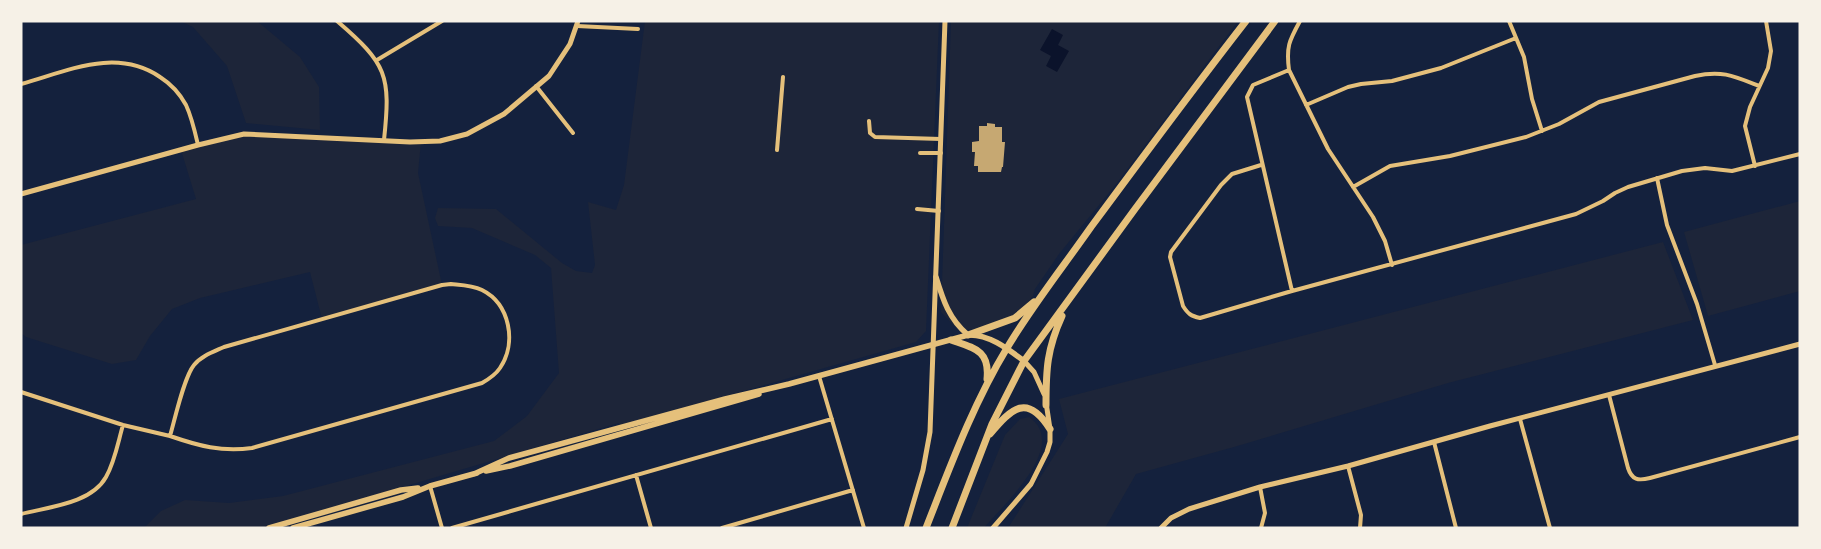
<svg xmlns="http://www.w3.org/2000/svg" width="1821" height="549" viewBox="0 0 1821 549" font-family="Ubuntu,sans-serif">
<rect width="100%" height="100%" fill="#14213d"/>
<!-- green -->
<path fill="#1d2539" d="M180 21H257L300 57 319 87 320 130 246 123 227 66 193 27Z
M645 21H939L926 331 916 342 620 426 619 423 264 528H144L161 511 185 500 229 503 283 496 494 441 527 416 559 373 551 268 535 255 472 228 438 226 435 218 438 208 496 209 562 263 576 271 592 273 595 265 588 202 616 210 624 185Z
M951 21H1238L1117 183 1059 254 1035 289 1033 296 1024 308 1016 315 977 329 962 330 954 326 941 312Z
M244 134 421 142 418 173 442 285 322 319 310 272 200 298 172 309 150 336 136 360 112 364 26 337 21 333V245L196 199 181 150Z
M1800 201V291L1708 316 1684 232Z
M1663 242 1693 320 1448 383 1234 447 1136 474 1105 528H1008L1068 434 1059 399Z
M1029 417C1070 445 1003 505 984 528H967L1005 435 1020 419Z"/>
<!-- water -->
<path fill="#0b132b" d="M1052 29 1063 35 1058 45 1069 51 1057 72 1046 66 1051 56 1040 50Z"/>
<!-- building -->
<path fill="#c6a872" d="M987 123 995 124V127H1002V142H1005L1003 167H1002L1001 172H978V166H974L975 152H972V142L979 141V126H987Z"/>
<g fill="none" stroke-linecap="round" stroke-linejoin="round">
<!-- minor -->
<path stroke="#e5c07b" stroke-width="4" d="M337 21C387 64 391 75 384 140
M1300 21C1289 41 1286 47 1289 70L1328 149 1373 217 1385 241 1392 265
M1509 21 1524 57 1532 99 1542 131
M577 26 638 29
M377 60 442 21
M1289 70 1253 85 1247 97 1292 291
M21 84C68 71 116 47 160 77 171 84 180 94 186 105 192 118 195 132 198 145
M536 86 573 133
M1306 105 1348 87 1361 84 1392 81 1441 68 1516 38
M869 121 870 133 875 137 941 139
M777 150 783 77
M920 153H941
M1261 165 1232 174 1221 185 1171 252 1170 257 1183 306C1188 314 1191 316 1200 318L1292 291 1576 214 1603 201 1615 193 1628 187 1682 171 1705 168 1732 171 1800 154
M1755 166 1745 126 1750 107 1768 68 1771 51 1766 21
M1657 178 1667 225 1697 304 1715 365
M1353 187 1390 166 1450 156 1526 137 1559 124 1599 102 1695 76C1722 70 1734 76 1759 86
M917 209 939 211
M451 284C462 285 472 285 482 290 510 304 517 343 500 368 496 374 489 379 482 383L252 448C221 452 199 446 170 436 175 419 184 377 194 365 201 356 213 352 224 347L442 285Z
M819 376 864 528
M21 392 123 425 170 436
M1609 395 1628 468C1632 480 1638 481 1650 478L1800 437
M1520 419 1550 528
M1434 442 1456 528
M1348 466 1361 515 1360 528
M636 475 651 528
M430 486 442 528
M1260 487 1265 513 1261 528
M21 514C48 507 91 504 106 477 115 461 118 442 123 425
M452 528 832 419
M722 528 853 490"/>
<!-- tertiary -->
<path stroke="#e5c07b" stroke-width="5" d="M21 194 198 145 244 134 410 142 440 141 467 134 504 114 549 76 570 44 578 21
M1024 361 1034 372 1044 394
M906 528 923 470 930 432 945 21
M993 528 1031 484 1047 452 1050 442V429L1046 402
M1161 528 1171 518 1189 509 1260 487 1348 466 1490 426 1800 344"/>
<!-- secondary -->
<path stroke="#e5c07b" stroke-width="5.5" d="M936 277C943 300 949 319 968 335
M486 471 510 466 759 394
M474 474 509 458 725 399 789 384 968 335C989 334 1008 349 1024 361
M269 528 401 490 418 488
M293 528 403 497 430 486 477 473"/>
<!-- trunk -->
<path stroke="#e5c07b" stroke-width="7" d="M968 335 1015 318 1034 302
M951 340C974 348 990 350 987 379
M1046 405C1046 369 1047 349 1062 316
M990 434C1012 408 1027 393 1050 429
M926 528C950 467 973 404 1007 348 1032 306 1063 267 1091 227 1142 158 1193 89 1246 21
M952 528 992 424 1024 361 1135 209 1275 21"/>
</g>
<!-- border -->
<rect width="1821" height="549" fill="none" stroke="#f6f1e7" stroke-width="45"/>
</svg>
